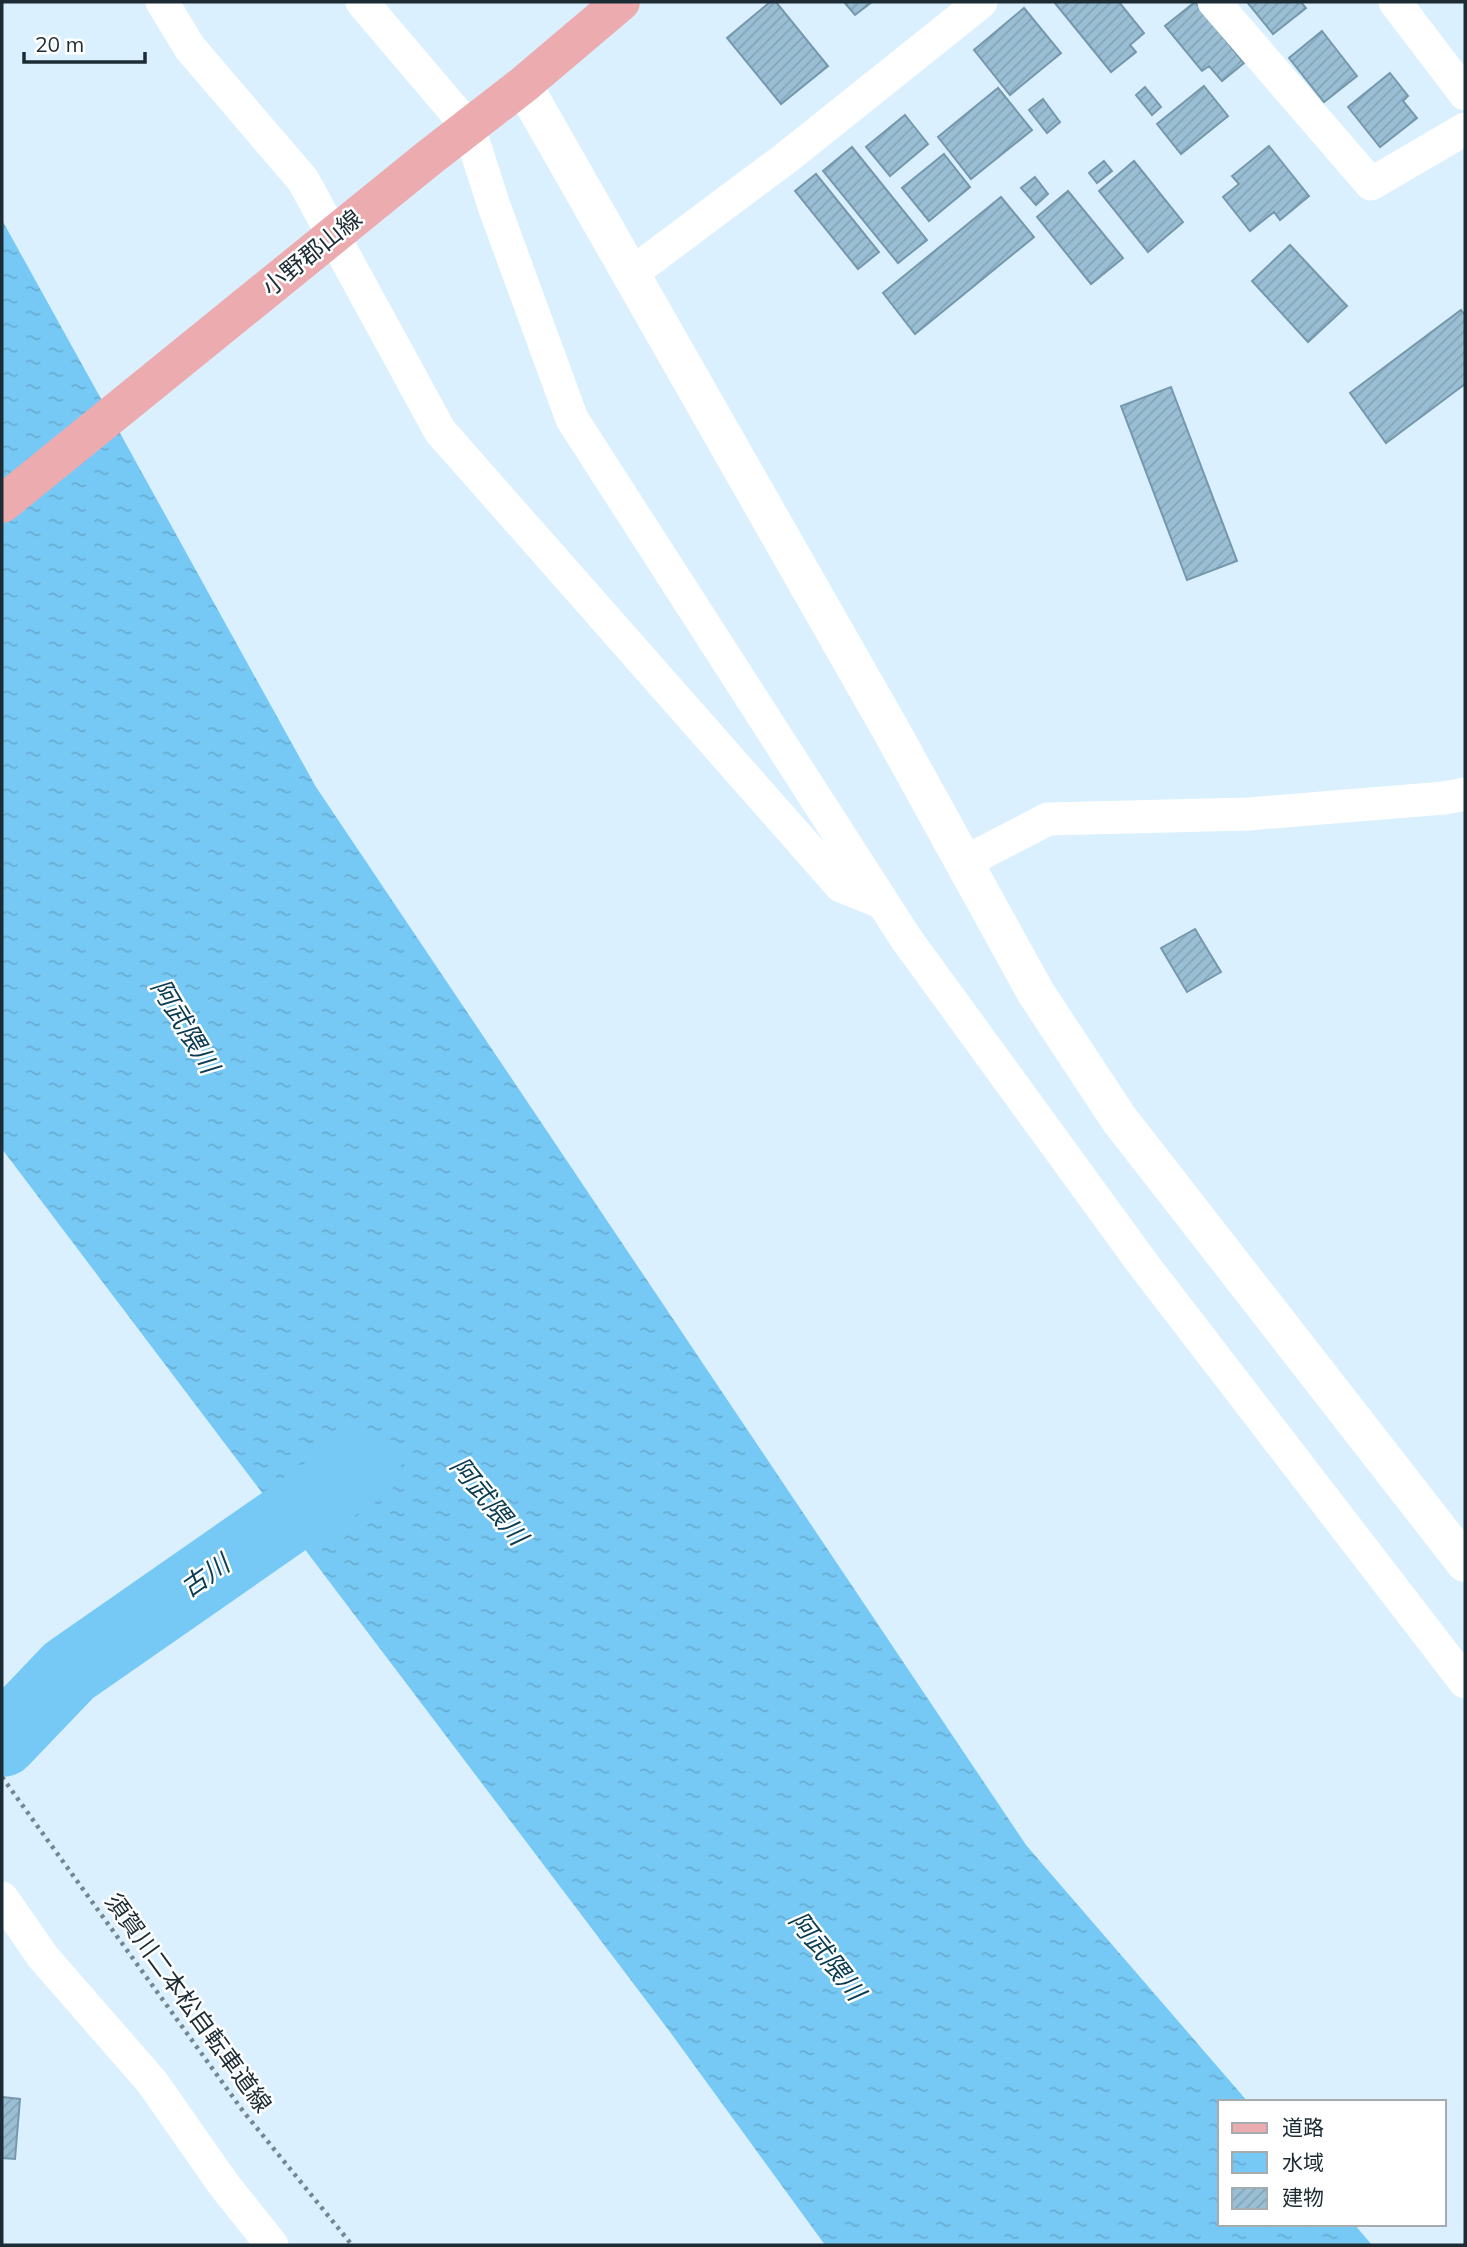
<svg xmlns="http://www.w3.org/2000/svg" width="1467" height="2247" viewBox="0 0 1467 2247" font-family="Mulish,'Noto Sans JP',sans-serif">
<defs>
<pattern id="water-ripples" width="26" height="14" patternUnits="userSpaceOnUse" patternTransform="scale(1.75)"><rect width="26" height="14" fill="#77c9f5"/><path d="M2 4q2-2 4 0t4 0M15 11q2-2 4 0t4 0" fill="none" stroke="#66add3"/></pattern>
<pattern id="building-hatch" width="6" height="6" patternUnits="userSpaceOnUse" patternTransform="scale(1.75)"><rect width="6" height="6" fill="#9abfd4"/><path d="M-1 1l2-2M0 6l6-6M5 7l2-2" fill="none" stroke="#84a4b7"/></pattern>
</defs>
<rect width="100%" height="100%" fill="#daf0fe"/>
<!-- water -->
<path fill="url(#water-ripples)" d="M2 220 316 787 1026 1845 1248 2102H1220V2224H1354L1372 2245H825L670 2032 2 1149Z"/>
<g fill="none" stroke-linecap="round" stroke-linejoin="round">
<!-- river -->
<path stroke="#77c9f5" stroke-width="72" d="M2 1741 69 1671 365 1465"/>
</g>
<!-- building -->
<path fill="url(#building-hatch)" stroke="#7598ad" stroke-width="2" d="M770 2H776L828 66 781 104 727 38Z
M844 2H872L855 15Z
M1054 2H1119L1144 33 1130 45 1136 52 1111 72Z
M1195 2 1244 63 1222 81 1209 66 1202 71 1165 26Z
M1247 2H1301L1306 8 1273 34Z
M1024 8 1061 53 1010 95 974 50Z
M1322 31 1357 76 1324 102 1289 58Z
M1390 73 1408 96 1403 101 1417 118 1380 147 1348 107Z
M1204 86 1228 116 1181 154 1157 124Z
M1145 87 1161 107 1152 115 1136 95Z
M998 88 1032 130 971 179 938 137Z
M1043 99 1060 122 1047 133 1029 110Z
M905 115 928 144 890 176 866 147Z
M1269 146 1309 196 1280 220 1274 212 1250 231 1223 197 1239 184 1232 176Z
M852 147 927 240 898 263 823 171Z
M944 154 970 187 929 221 902 188Z
M1104 161 1112 171 1097 183 1089 173Z
M1134 161 1183 222 1148 252 1099 191Z
M816 174 879 252 858 269 795 191Z
M1035 177 1048 194 1036 205 1021 188Z
M1068 191 1123 258 1091 284 1037 217Z
M1001 197 1034 237 915 334 883 293Z
M1290 245 1347 306 1308 342 1252 281Z
M1461 310 1465 315V384L1386 443 1350 393Z
M1171 387 1237 561 1187 580 1121 406Z
M1195 929 1221 972 1187 992 1161 948Z
M2 2097 20 2099 15 2159 2 2158Z"/>
<g fill="none" stroke-linecap="round" stroke-linejoin="round">
<!-- path -->
<path stroke="#748691" stroke-width="4.5" stroke-dasharray="3.5 5" stroke-linecap="butt" d="M2 1777 243 2111 352 2245"/>
<!-- street -->
<path stroke="#fff" stroke-width="33" d="M162 2 190 48 303 180 440 431 841 886 883 903
M362 2 469 128 494 206 572 419 907 940 1143 1264 1465 1682
M1214 2 1371 184 1465 129
M1395 2 1465 94
M632 273 786 158 981 2
M963 863 1048 819 1248 814 1444 798 1465 794
M2 1898 43 1957 152 2082 224 2185 272 2245"/>
<!-- secondary -->
<path stroke="#fff" stroke-width="38" d="M523 85 892 732 1036 993 1119 1119 1465 1563"/>
<!-- primary -->
<path stroke="#ecacaf" stroke-width="38" d="M2 504 430 157 523 85 621 2"/>
</g>
<g text-anchor="middle" stroke-width="5" stroke-linejoin="round" paint-order="stroke">
<!-- street labels -->
<g font-size="24" fill="#1d2c34" stroke="#fff">
<text transform="translate(312 253) rotate(-39)" y="8">小野郡山線</text>
<text transform="translate(188 2003) rotate(54)" y="8">須賀川二本松自転車道線</text>
</g>
<!-- water labels -->
<g font-size="26" font-style="italic" fill="#0b3c52" stroke="#fff">
<text transform="translate(185 1026) rotate(59)" y="9">阿武隈川</text>
<text transform="translate(489 1501) rotate(51)" y="9">阿武隈川</text>
<text transform="translate(205 1576) rotate(-35)" y="9">古川</text>
<text transform="translate(827 1956) rotate(52)" y="9">阿武隈川</text>
</g>
</g>
<!-- border -->
<rect width="1467" height="2247" fill="none" stroke="#1d2c34" stroke-width="7"/>
<!-- legend -->
<rect x="1218" y="2100" width="228" height="126" fill="#ffffff" stroke="#a5abae" stroke-width="2"/>
<rect x="1232" y="2123" width="35" height="10" fill="#ecacaf" stroke="#a5abae" stroke-width="2"/>
<text x="1282" y="2135" font-size="21" fill="#1d2c34">道路</text>
<rect x="1232" y="2152" width="35" height="21" fill="url(#water-ripples)" stroke="#a5abae" stroke-width="2"/>
<text x="1282" y="2170" font-size="21" fill="#1d2c34">水域</text>
<rect x="1232" y="2188" width="35" height="21" fill="url(#building-hatch)" stroke="#a5abae" stroke-width="2"/>
<text x="1282" y="2205" font-size="21" fill="#1d2c34">建物</text>
<!-- scale -->
<path d="M24 52v10h121v-10" fill="none" stroke="#1d2c34" stroke-width="3.5"/>
<text x="35" y="52" font-size="21" fill="#1d2c34" stroke="#ffffff" stroke-width="5" paint-order="stroke">20 m</text>
</svg>
